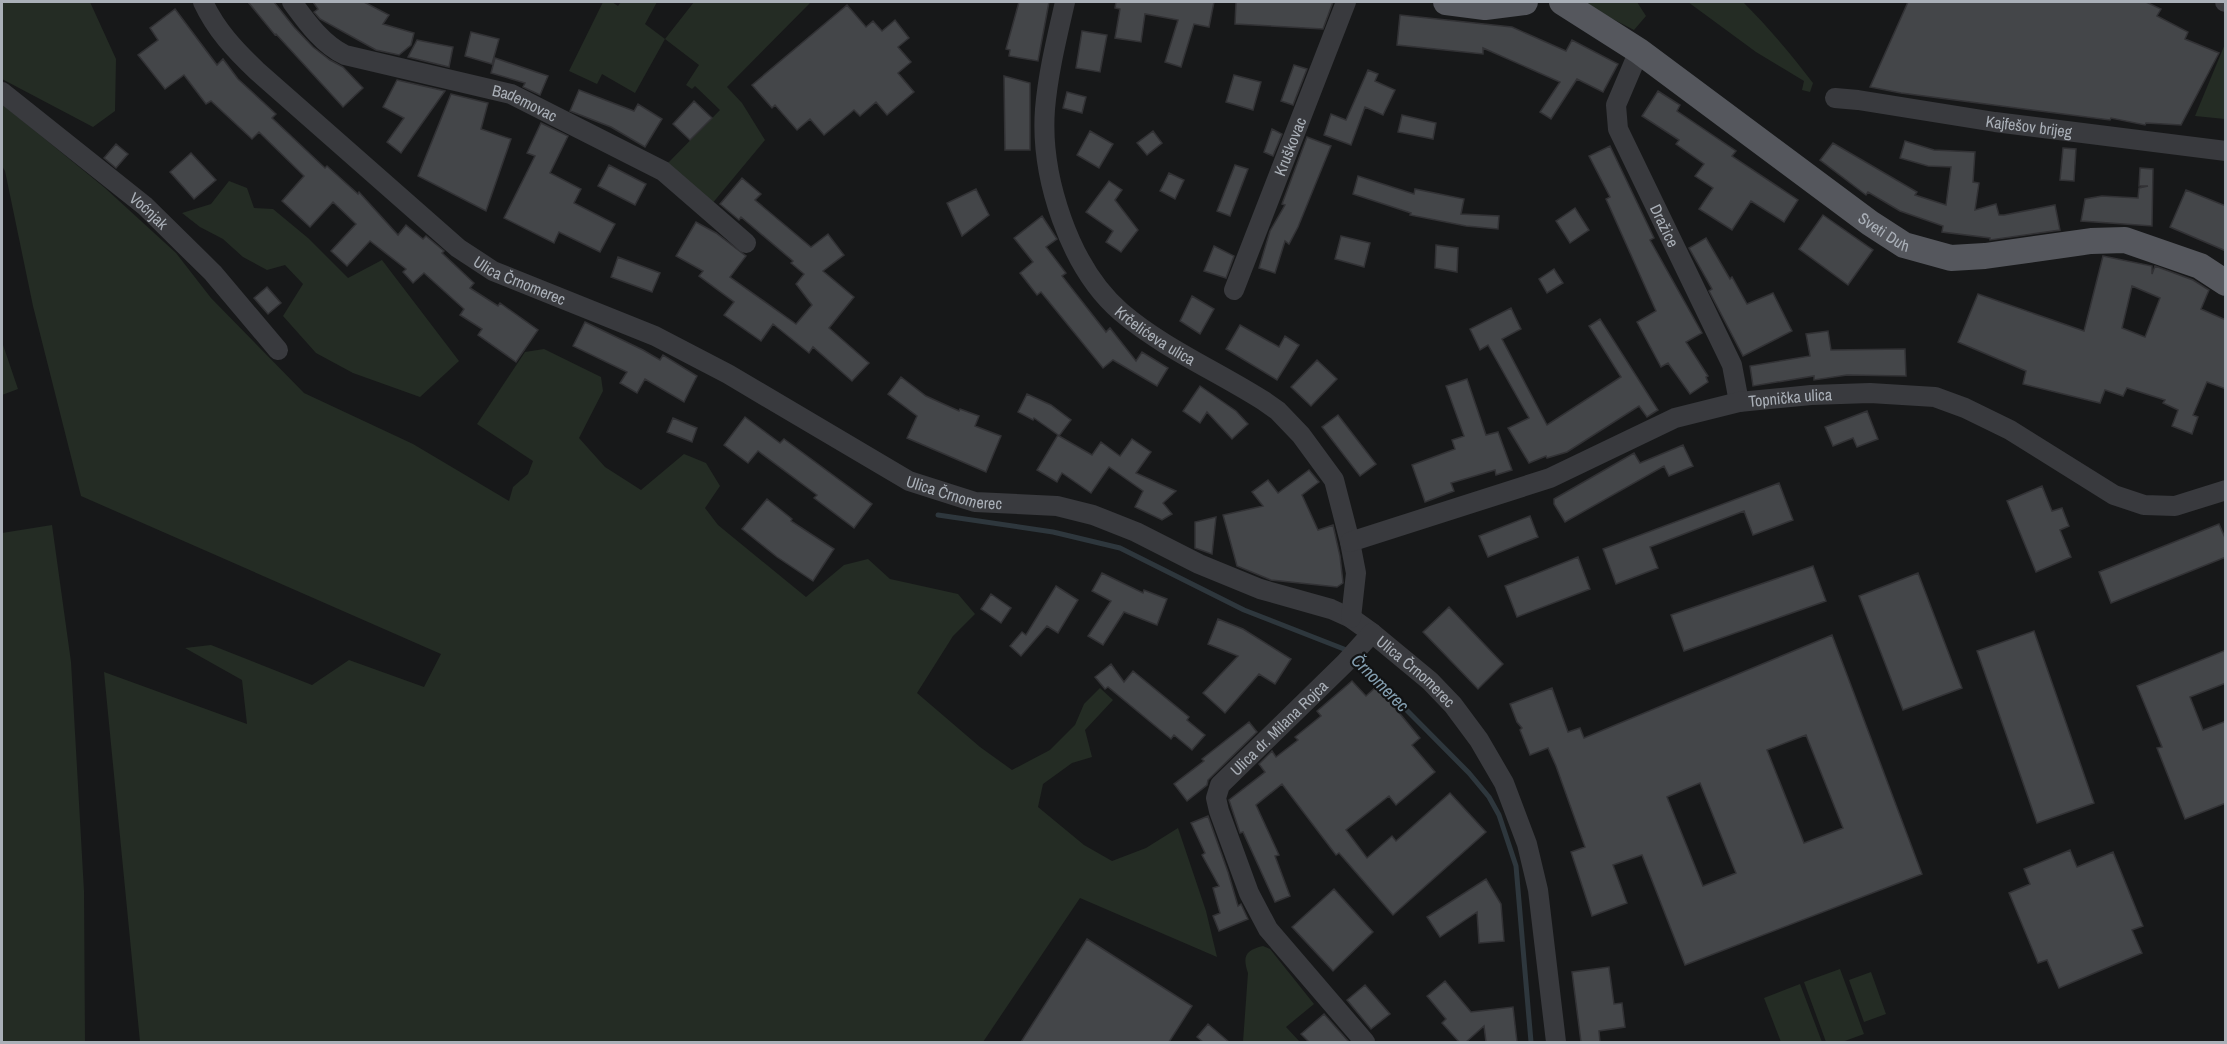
<svg xmlns="http://www.w3.org/2000/svg" width="2227" height="1044" viewBox="0 0 2227 1044" font-family="'Archivo Narrow',sans-serif">
<rect width="100%" height="100%" fill="#171819"/>
<!-- green -->
<path fill="#242c24" d="M2 2H90L116 59 115 111 93 127 2 79Z
M603 2H612L618 6 621 2H657L645 24 665 39 694 2H811L727 87 742 103 765 140 711 205 667 164 720 110 695 86 692 89 686 85 699 65 665 39 635 93 602 74 597 84 569 71Z
M1585 2H1637L1646 16 1634 30 1603 14Z
M1688 2H1743C1768 27 1791 54 1813 83L1810 92 1802 90 1804 81 1756 52Z
M2225 44V119L2195 116Z
M2 104 105 188 176 253 211 298 304 393 413 444 509 501 513 487 528 474 533 461 477 424 525 352 544 349 601 377 603 391 579 438 605 467 641 490 684 454 706 463 720 486 705 508 718 525 806 597 844 565 868 559 890 579 958 594 975 614 953 636 917 693 980 747 1012 770 1050 750 1075 725 1084 704 1100 688 1113 700 1085 730 1092 757 1072 763 1043 784 1038 807 1084 845 1112 861 1146 848 1178 828 1206 911 1217 957 1080 898 983 1042H140L104 672 247 724 242 680 185 648 211 645 312 685 349 660 424 687 441 654 81 496 33 306 5 171 2 166Z
M229 181 247 188 254 208 273 209 308 238 348 278 382 260 459 361 420 397 353 373 316 353 283 316 303 284 285 265 267 270 243 257 223 239 200 227 182 213 211 204Z
M2 342 18 389 2 395Z
M52 525 71 662 84 891 85 1042H2V533Z
M1263 946 1270 949 1314 1004 1286 1027 1300 1042H1243L1248 973C1242 956 1246 950 1263 946Z
M1840 969 1864 1034 1842 1042H1826L1804 982Z
M1871 972 1886 1014 1864 1022 1849 980Z
M1800 984 1822 1042H1781L1764 998Z"/>
<g fill="none" stroke-linecap="round" stroke-linejoin="round">
<!-- stream -->
<path stroke="#2e373d" stroke-width="5" d="M938 515 1053 532 1120 548 1244 610 1349 651
M1355 658 1469 773 1489 797 1499 815 1516 866 1531 1042"/>
</g>
<!-- building -->
<path fill="#444649" stroke="#323235" stroke-width="1.5" fill-rule="evenodd" d="M248 2H274L294 27 313 47 330 60 343 67 363 88 343 107 276 34 275 35Z
M313 2H364L389 15 383 24 414 33 411 45 399 55 376 50 320 19 314 12 318 9Z
M1019 2H1049L1038 61 1009 56 1010 50 1006 49Z
M1116 2H1214L1209 27 1194 24 1181 67 1165 62 1178 20 1145 14 1141 42 1115 38 1120 9 1115 8Z
M1236 2H1333L1323 29 1235 24Z
M1908 2H2146L2161 9 2157 16 2188 32 2185 39 2219 53 2181 125 2146 123 2145 125 2111 118 2110 120 1901 93 1870 87Z
M847 5 866 27 873 21 882 31 895 20 909 38 898 47 911 62 898 73 914 92 887 115 876 102 860 116 854 110 824 135 810 119 797 130 775 105 772 108 752 85Z
M175 9 217 65 223 59 238 79 276 114 272 118 325 168 327 166 358 194 359 192 398 235 406 225 423 239 426 236 444 251 442 253 474 283 470 288 498 306 500 303 538 330 516 362 478 335 482 329 460 315 464 309 424 273 413 283 403 272 406 269 370 241 347 266 331 251 356 224 333 202 310 227 282 201 304 176 259 132 252 139 211 101 206 104 184 75 165 89 138 55 158 40 150 28Z
M1400 15 1512 27 1566 51 1572 40 1618 64 1603 92 1577 79 1551 119 1540 112 1560 82 1483 48V54L1397 45Z
M1082 31 1107 35 1100 72 1076 68Z
M471 32 499 39 492 64 465 56Z
M417 40 453 47 449 67 408 57Z
M495 58 548 76 540 95 523 87 525 83 491 73Z
M1294 65 1307 69 1293 105 1281 101Z
M1368 70 1378 74 1375 81 1395 90 1383 115 1365 107 1351 145 1324 135 1331 114 1346 120Z
M1234 75 1261 82 1253 110 1226 102Z
M1004 76 1030 83V150H1005Z
M397 80 445 91 401 153 387 142 404 118 383 107Z
M579 90 634 111 638 104 662 119 645 147 611 127 570 111Z
M1658 91 1680 105 1677 111 1736 151 1732 156 1798 200 1784 222 1751 201 1732 230 1699 209 1713 188 1695 176 1704 164 1676 144 1679 140 1642 116Z
M1067 92 1086 97 1082 113 1063 108Z
M451 94 488 103 481 129 511 139 486 211 418 176Z
M694 101 712 118 690 140 673 124Z
M1402 115 1436 123 1433 139 1398 132Z
M541 123 568 136 550 173 581 189 574 203 615 224 600 252 559 232 554 243 504 218 535 156 527 153Z
M1272 129 1282 134 1273 156 1264 152Z
M1090 131 1113 144 1099 168 1077 155Z
M1153 131 1162 143 1147 155 1137 143Z
M1307 137 1331 146 1298 227 1289 244 1285 241 1275 273 1259 268 1270 231 1285 205 1282 204Z
M1905 141 1934 150 1975 152 1973 182 1979 183 1975 210 1996 204 1999 215H2004L2055 205 2060 230 1990 240V238L1942 232 1943 226 1900 211 1868 192 1866 195 1820 160 1833 143 1917 192 1915 195 1946 205 1951 167 1928 166 1900 158Z
M116 144 128 154 116 168 104 158Z
M1610 146 1654 238 1650 240 1702 333 1686 342 1708 376 1706 377 1708 382 1690 394 1668 363 1661 367 1637 322 1656 311 1606 199 1610 197 1589 156Z
M2063 148 2076 149 2074 181 2060 180Z
M191 153 216 180 194 199 170 172Z
M609 165 646 184 635 205 598 186Z
M1235 165 1248 169 1230 216 1217 211Z
M2140 168 2153 169 2152 226 2081 221 2085 199 2102 196 2138 198 2139 188 2148 186H2139Z
M1169 173 1184 180 1175 199 1160 191Z
M1358 176 1414 194 1415 189 1464 199 1461 214 1499 216 1498 229 1466 226 1410 215 1411 213 1353 194Z
M742 178 761 194 755 200 811 247 828 234 844 255 823 271 854 297 829 328 869 363 852 381 813 347 809 353 773 324 761 341 724 315 734 302 699 276 703 271 676 256 696 222 716 233 746 256 730 277 796 324 812 305 796 284 804 274 791 263 793 261 741 217 739 220 720 204Z
M1109 181 1122 190 1115 200 1138 230 1121 252 1106 242 1113 231 1086 212Z
M976 189 989 215 962 236 947 203Z
M2186 190 2226 206V251L2170 227Z
M1575 208 1589 230 1570 243 1556 221Z
M1823 215 1873 250 1848 285 1799 249Z
M1042 216 1057 239 1046 247 1066 273 1062 276 1106 332 1110 328 1136 361 1142 352 1168 368 1157 386 1113 360 1103 368 1041 292 1037 295 1020 273 1033 262 1014 238Z
M1341 236 1370 243 1364 267 1335 259Z
M1706 238 1730 279 1732 277 1747 304 1773 293 1792 331 1743 356 1709 291 1712 289 1689 248Z
M1436 245 1458 248 1457 272 1435 268Z
M1214 246 1234 256 1226 278 1204 271Z
M2103 256 2152 266V274L2155 266 2193 280 2209 290 2201 309 2226 320V389L2207 382 2193 415 2198 417 2192 434 2172 426 2178 410 2163 403 2165 400 2127 388 2123 396 2105 390 2100 403 2023 384 2026 371 1958 342 1978 294 2084 331ZM2132 286 2160 298 2145 337 2122 328Z
M618 257 660 273 652 292 611 277Z
M1554 269 1563 283 1547 293 1539 279Z
M267 287 281 303 268 314 254 298Z
M1192 296 1214 309 1200 334 1180 321Z
M1511 308 1521 329 1502 339 1547 425 1621 377 1589 326 1600 319 1658 410 1647 417 1639 406 1567 452 1547 458 1546 456 1529 463 1508 428 1529 418 1488 345 1480 350 1470 329Z
M585 322 643 350 660 360 663 355 697 376 684 402 645 379 637 393 620 383 627 372 573 346Z
M1240 325 1279 347 1285 336 1299 345 1277 380 1226 349Z
M1828 331 1831 350 1905 349 1906 376 1847 375 1814 380V376L1753 386 1750 366 1810 356 1806 334Z
M1317 360 1337 379 1311 406 1291 387Z
M901 377 926 396 959 411 960 409 979 416 975 426 1001 436 986 472 907 438 917 416 888 394Z
M1467 379 1486 435 1498 432 1512 470 1496 475 1495 470 1451 483 1454 491 1425 502 1412 465 1455 449 1452 440 1464 436 1446 386Z
M1200 386 1236 411 1248 424 1232 439 1207 412 1200 423 1183 411Z
M1027 394 1051 405 1071 420 1059 436 1092 455 1101 442 1120 456 1132 439 1151 452 1136 473 1176 491 1163 503 1172 514 1162 520 1135 507 1143 491 1109 467 1091 493 1062 473 1057 482 1037 470 1058 435 1034 418 1033 420 1018 412Z
M1867 411 1878 439 1857 447 1853 438 1833 446 1825 427Z
M1338 415 1376 464 1360 476 1322 427Z
M745 417 780 443 784 439 872 504 854 528 814 498 817 495 758 451 748 463 724 445Z
M673 418 697 428 692 442 667 432Z
M1683 445 1693 466 1669 476 1664 466 1565 522 1554 504V499L1634 453 1640 463Z
M1309 470 1319 482 1302 495 1318 530 1333 525 1340 556 1343 583 1337 587 1271 580 1237 566 1223 515 1263 506 1252 492 1268 480 1278 493Z
M1779 483 1793 520 1753 535 1744 511 1650 547 1658 568 1616 584 1603 549Z
M2042 486 2052 511 2062 508 2069 526 2060 530 2071 557 2036 572 2007 501Z
M767 499 792 519 791 521 834 549 813 581 777 557 742 529Z
M1530 516 1538 537 1488 557 1479 536Z
M1216 517 1212 554 1195 548V522Z
M2219 524 2226 540V557L2111 603 2099 572Z
M1578 557 1590 589 1517 617 1505 586Z
M1813 566 1826 601 1684 651 1671 615Z
M1102 573 1143 593 1144 590 1167 599 1157 625 1124 612 1103 645 1088 636 1111 601 1092 591Z
M1918 573 1962 688 1903 710 1859 596Z
M1056 586 1078 600 1058 633 1047 626 1021 656 1010 646 1022 632 1026 635Z
M991 594 1011 608 1001 623 981 609Z
M1449 607 1503 664 1478 689 1423 632Z
M1218 619 1243 629 1291 659 1275 684 1259 674 1225 713 1203 693 1238 656 1208 644Z
M2034 631 2094 803 2037 823 1977 651Z
M1832 635 1922 874 1685 965 1642 855 1613 865 1627 903 1592 916 1571 852 1585 847 1556 766 1548 748 1530 755 1520 730 1522 728 1517 722 1510 704 1552 688 1568 732 1580 728 1584 738ZM1806 735 1843 828 1804 843 1767 750ZM1700 783 1736 873 1703 886 1667 797Z
M2226 650V683L2190 697 2203 730 2226 721V803L2185 819 2157 748 2162 747 2137 686Z
M1111 664 1124 682 1133 671 1189 717 1187 720 1205 735 1192 750 1174 735 1171 739 1108 687 1105 689 1095 677Z
M1352 681 1366 696 1377 686 1420 738 1412 745 1435 772 1396 805 1389 796 1346 830 1367 858 1392 836 1396 841 1450 793 1486 832 1393 915 1339 853 1336 855 1282 784 1256 805 1279 855 1275 856 1290 896 1275 902 1243 832 1240 833 1229 800 1265 772 1259 764 1272 751 1276 757 1298 740 1295 737 1321 716 1317 711Z
M1249 722 1257 732 1208 780 1207 785 1187 801 1174 784 1204 761 1202 759Z
M1208 816 1228 872 1238 906 1241 904 1248 919 1219 931 1213 916 1220 913 1213 888 1219 886 1202 855 1205 853 1191 823Z
M2070 850 2077 867 2113 852 2143 926 2132 930 2142 953 2059 988 2047 960 2038 963 2009 893 2030 884 2024 869Z
M1486 879 1501 904 1504 941 1479 943 1477 912 1440 937 1427 917Z
M1334 889 1373 932 1333 971 1292 927Z
M1087 939 1192 1006 1169 1042H1021Z
M1609 967 1614 1004 1622 1003 1625 1027 1599 1031 1600 1042H1581L1572 972Z
M1445 981 1471 1012 1513 1007 1517 1042H1486L1484 1026 1466 1042H1459L1442 1023 1446 1019 1427 996Z
M1365 985 1390 1014 1371 1029 1347 1000Z
M1324 1014 1349 1042H1309L1301 1034Z
M1208 1024 1229 1042H1203L1197 1037Z"/>
<g fill="none" stroke-linecap="round" stroke-linejoin="round">
<!-- minor -->
<g stroke="#393a3e" stroke-width="20">
<path id="s1" d="M203 2C216 30 235 50 257 71L458 248 493 271 655 336 728 374 909 481 975 502 1057 506 1093 515 1136 532 1199 564 1260 589 1331 609 1351 618 1372 633 1430 681 1453 705 1479 740 1504 783 1527 844 1538 890 1556 1042"/>
<path id="s2" d="M292 2C306 21 322 44 345 55L511 94 663 171 746 243"/>
<path id="s3" d="M1065 2C1057 37 1048 73 1045 109 1040 176 1069 267 1121 312 1163 348 1217 371 1264 401L1278 411 1301 435 1334 480 1350 542 1356 573 1351 618"/>
<path d="M2225 2H2226"/>
<path id="s4" d="M1639 51 1616 105 1618 129 1732 365 1739 402"/>
<path id="s5" d="M2 92 145 206 213 273 278 350"/>
<path id="s6" d="M1835 98 1858 100 1995 122 2226 151"/>
<path id="s7" d="M1234 290 1346 2"/>
<path id="s8" d="M1350 542 1550 478 1675 418 1739 402 1811 395 1870 393 1935 397 1965 408 2010 430 2114 495 2144 505 2175 506 2226 490"/>
<path id="s9" d="M1365 1042 1268 929 1249 893 1219 811 1216 798 1220 785 1345 663 1372 633"/>
</g>
<!-- major -->
<g stroke="#55575d" stroke-width="26">
<path d="M1446 2 1485 7 1525 2"/>
<path id="s10" d="M1562 2 1639 51 1870 223 1904 245 1951 258 1985 256 2091 241 2125 240 2200 266 2226 283"/>
</g>
</g>
<g text-anchor="middle" stroke-width="4.5" stroke-linejoin="round" paint-order="stroke">
<!-- street labels -->
<g font-size="16" fill="#aab0b8" stroke="#121314">
<text dy="6" stroke="none"><textPath href="#s2" startOffset="262">Bademovac</textPath></text>
<text dy="6" stroke="none"><textPath href="#s6" startOffset="196">Kajfešov brijeg</textPath></text>
<text dy="6" stroke="none"><textPath href="#s7" startOffset="154">Kruškovac</textPath></text>
<text dy="6" stroke="none"><textPath href="#s5" startOffset="189">Voćnjak</textPath></text>
<text dy="6" stroke="none"><textPath href="#s4" startOffset="190">Dražice</textPath></text>
<text dy="6" stroke="none"><textPath href="#s10" startOffset="396">Sveti Duh</textPath></text>
<text dy="6" stroke="none"><textPath href="#s1" startOffset="426">Ulica Črnomerec</textPath></text>
<text dy="6" stroke="none"><textPath href="#s3" startOffset="374">Krčelićeva ulica</textPath></text>
<text dy="6" stroke="none"><textPath href="#s8" startOffset="466">Topnička ulica</textPath></text>
<text dy="6" stroke="none"><textPath href="#s1" startOffset="912">Ulica Črnomerec</textPath></text>
<text dy="6" stroke="none"><textPath href="#s1" startOffset="1416">Ulica Črnomerec</textPath></text>
<text dy="6" stroke="none"><textPath href="#s9" startOffset="386">Ulica dr. Milana Rojca</textPath></text>
</g>
<!-- water labels -->
<g font-size="18" font-style="italic" fill="#849fb1" stroke="#121314">
<text transform="translate(1380 683) rotate(45)" y="6">Črnomerec</text>
</g>
</g>
<!-- border -->
<rect width="2227" height="1044" fill="none" stroke="#aab0b8" stroke-width="6"/>
</svg>
